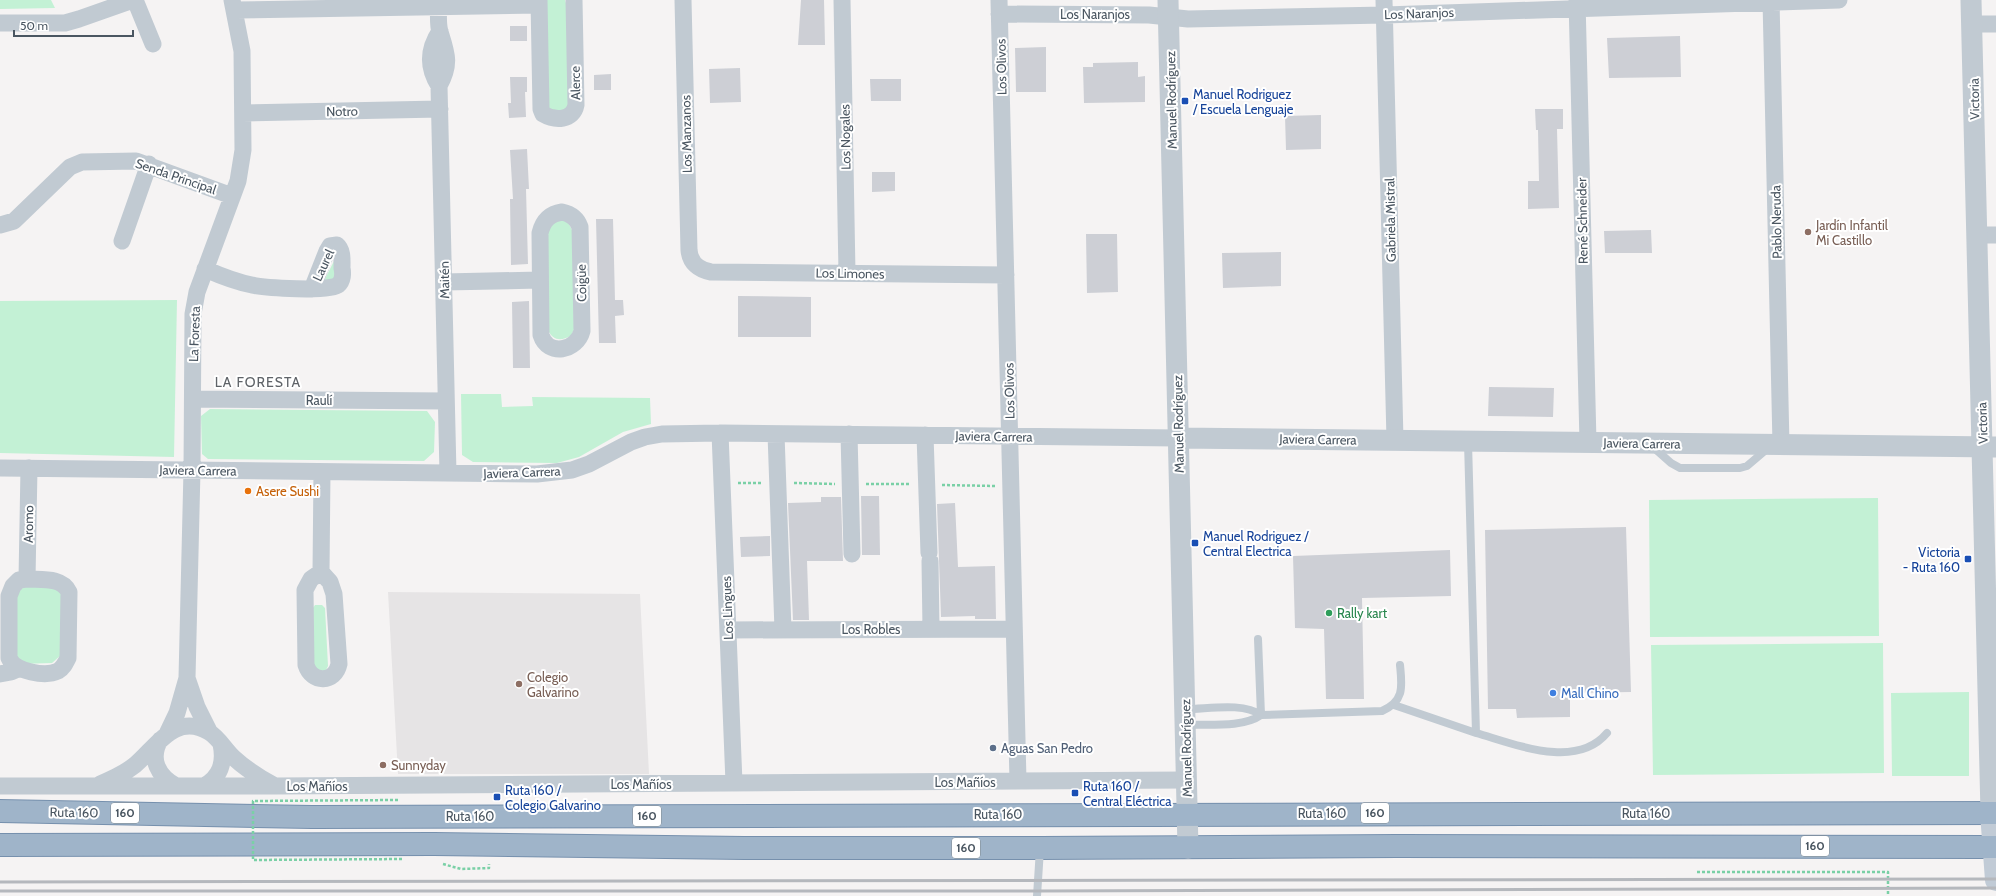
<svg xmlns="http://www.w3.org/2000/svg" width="1996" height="896" viewBox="0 0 1996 896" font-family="Cabin,sans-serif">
<rect width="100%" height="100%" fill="#f5f3f3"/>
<!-- education -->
<path fill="#e6e4e5" d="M388 592 640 594 649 774H398Z"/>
<!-- green -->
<path fill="#c3f1d5" d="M0 0H51L55 8 0 9Z
M544 0H565L569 13V105L561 113 551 112 546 106Z
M560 218 568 222 573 232 574 329 571 336C561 341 553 341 548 330L547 226Z
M337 255V283H323Z
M177 300 174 457 0 453V301Z
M461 394H501L502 407 533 406 532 397 650 398 651 424 623 432 579 457 557 463 473 462 462 455Z
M210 409 427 411 435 422 434 452 424 461 208 459 202 454 201 416Z
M1878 498 1879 636 1650 637 1649 500Z
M57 585 62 595 60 656 52 663 20 664 12 656 16 592 26 586Z
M315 605H322L325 608 328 666 326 670 322 672 314 671 313 608Z
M1883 643 1884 773 1653 775 1651 645Z
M1969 692V776H1892L1891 693Z"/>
<!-- building -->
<path fill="#cdcfd5" d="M801 0H824L825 45H798Z
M510 26H527V41H510Z
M1680 36 1681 77 1609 78 1607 38Z
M1046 47V92H1016L1015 48Z
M1138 62V77L1145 76V102L1084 103 1083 67H1093V63Z
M740 68 741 102 710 103 709 69Z
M611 74V90H594V75Z
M510 77H527V92H525L526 117 509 118 508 103H511Z
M870 79H901V101H871Z
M1535 109H1563V129H1557L1559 208 1528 209V181H1539L1538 130H1536Z
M1321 115V149L1286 150 1285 116Z
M527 149 529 189H526L528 264 511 265 510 199H513L510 150Z
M872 172H895V191L872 192Z
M596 219H613L615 300H623L624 315 615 316 616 343H599Z
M1651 230 1652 253H1605L1604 231Z
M1086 234H1117L1118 292 1087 293Z
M1281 252V286L1223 288 1222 253Z
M738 296 811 297V337H738Z
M529 301 530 368H513L512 302Z
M1489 387 1554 388 1553 417 1488 416Z
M861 496H879L880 555H862Z
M821 497H841L843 561H807L809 620H793L788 503 821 502Z
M955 503 958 567 995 566 996 619H975V616L941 617 937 504Z
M1626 527 1631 692 1570 693V717L1517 718 1516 709H1488L1485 530Z
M770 536V556L741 557 740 537Z
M1450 550 1451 596 1362 598 1364 699H1326L1324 629 1295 628 1293 556Z"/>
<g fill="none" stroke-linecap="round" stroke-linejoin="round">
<defs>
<path id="trunk" d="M0 811 312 817 1996 813
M0 845 434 844 744 848H1040L1397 846 1996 847"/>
</defs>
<!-- trunk casing -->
<use href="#trunk" stroke="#7690ad" stroke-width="24"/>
<!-- path -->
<path stroke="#7ad0a6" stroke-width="2.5" stroke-dasharray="3 2" stroke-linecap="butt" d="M738 483H763
M794 483 835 484
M866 484H911
M942 485 995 486
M443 864 461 869 489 868V864
M1697 872H1888V896"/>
<!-- service -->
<path stroke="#c1cad2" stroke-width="8" d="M1468 442 1476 733C1515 744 1576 770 1607 733
M1653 447 1671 463 1680 468H1740L1747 466 1767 449
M1258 639 1261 715
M1394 705 1476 733
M1186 709C1208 709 1243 702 1261 715
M1186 725C1208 724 1243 728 1261 715L1382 711C1405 701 1402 686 1400 665
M1037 896 1040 849"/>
<!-- minor -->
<path stroke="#c1cad2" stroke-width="17" d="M135 0 153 44
M439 0C439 10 437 22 440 32 447 54 451 64 439 86L448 473
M539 0 541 109 543 114C555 121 573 121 576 105L574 0
M683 0 689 250C690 263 699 270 711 272L1006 275
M842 0 847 273
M999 0 1018 781
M1384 0 1395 440
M1577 0 1588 442
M1771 0 1781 445
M236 10 539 5
M999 14 1149 15 1188 19 1385 15 1839 0
M0 23H65L79 19 133 0
M1972 24H1996
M439 86C427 67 428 49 440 31
M243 113 440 109
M562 212C571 214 577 218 580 227L582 331C577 351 548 357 541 335L540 233C543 221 549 214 562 212Z
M0 225 14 221 70 167 82 162 136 161 232 196
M1977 235H1996
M122 241 149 164
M205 269C221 276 236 282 252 285 264 288 331 292 338 285 343 281 343 273 342 268 342 260 343 250 337 245L330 246 327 251 312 289
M444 282 540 280
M193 399 446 401
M720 433 734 783
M776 434 783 630
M849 434 852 554
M925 435 929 553
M0 468 537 474 572 470 589 464 631 442 645 437 662 434 720 433 1178 438
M930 561 931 629
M321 572 311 579 305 590 306 665C312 684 335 683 339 664L334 594 330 582 321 572 322 472
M27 579C42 580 62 577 69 592L68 658C65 664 63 668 58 671 46 677 15 672 9 658V596L13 586 19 580Z
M27 579 29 468
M728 630 1014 629
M0 674 11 672 18 669
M187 678 197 707 210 733
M167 734 177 713 187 678 192 470 193 314 197 292 238 181 243 150 242 51 232 0
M160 740C149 759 158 776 176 786
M100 784C112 779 125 773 135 765 157 746 176 712 209 732 219 738 225 750 234 758 246 769 260 778 275 786
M0 786H276L1186 780
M204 786C220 777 225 763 221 744"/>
<!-- tertiary -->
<path stroke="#c1cad2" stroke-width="21" d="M1168 0 1188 848
M1971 0 1991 813
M1178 438 1996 447"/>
<!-- secondary -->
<path stroke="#c1cbd6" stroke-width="22" d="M1991 813 1996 880"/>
<!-- trunk -->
<use href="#trunk" stroke="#9fb4c9" stroke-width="22"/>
<!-- rail -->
<path stroke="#b5b8bd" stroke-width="3" d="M0 882 1996 879
M0 891H1038L1996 888"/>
<!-- path-bridge -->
<path stroke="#7ad0a6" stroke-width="2.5" stroke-dasharray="3 2" stroke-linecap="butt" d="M398 800 253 801V860L403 859"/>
</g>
<!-- markers -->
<g fill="#1a4fb4" stroke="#fff" stroke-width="1.5">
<rect x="1181" y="97" width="8" height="8" rx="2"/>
<rect x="1191" y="539" width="8" height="8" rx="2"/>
<rect x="1964" y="555" width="8" height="8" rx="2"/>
<rect x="1071" y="789" width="8" height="8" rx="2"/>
<rect x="493" y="793" width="8" height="8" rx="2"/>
</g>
<g fill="#8d6e63" stroke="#fff" stroke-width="1.5">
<circle cx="1808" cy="232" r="4"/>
<circle cx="519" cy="684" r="4"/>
<circle cx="383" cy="765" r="4"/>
</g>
<circle fill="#e8710a" stroke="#fff" stroke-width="1.5" cx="248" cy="491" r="4"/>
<circle fill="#2e9e5b" stroke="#fff" stroke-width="1.5" cx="1329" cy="613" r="4"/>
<circle fill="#3f7fe0" stroke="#fff" stroke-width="1.5" cx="1553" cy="693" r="4"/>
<circle fill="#5c6f8a" stroke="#fff" stroke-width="1.5" cx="993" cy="748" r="4"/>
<g text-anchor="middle" stroke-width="4" stroke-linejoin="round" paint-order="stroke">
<!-- shield labels -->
<g fill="#fff" stroke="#808990" stroke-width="1">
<rect x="111" y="803" width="28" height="20" rx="3"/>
<rect x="1361" y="803" width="28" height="20" rx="3"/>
<rect x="633" y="806" width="28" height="20" rx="3"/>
<rect x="1801" y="836" width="28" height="20" rx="3"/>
<rect x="952" y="838" width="28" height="20" rx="3"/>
</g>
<g font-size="12" font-weight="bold" fill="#4a5661">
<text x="125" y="817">160</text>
<text x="1375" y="817">160</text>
<text x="647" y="820">160</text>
<text x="1815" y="850">160</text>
<text x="966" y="852">160</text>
</g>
<!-- street labels -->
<g font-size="13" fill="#4a5661" stroke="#fff">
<text transform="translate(1419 13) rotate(-2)" y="5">Los Naranjos</text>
<text x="1095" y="19">Los Naranjos</text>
<text transform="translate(1001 67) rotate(-91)" y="5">Los Olivos</text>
<text transform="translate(575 83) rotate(-91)" y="5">Alerce</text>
<text transform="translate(1974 99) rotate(-91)" y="5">Victoria</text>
<text transform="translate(1171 100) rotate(-91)" y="5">Manuel Rodríguez</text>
<text transform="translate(342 111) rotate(-1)" y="5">Notro</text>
<text transform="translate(686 134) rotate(-91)" y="5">Los Manzanos</text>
<text transform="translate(845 137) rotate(-91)" y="5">Los Nogales</text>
<text transform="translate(176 176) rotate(19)" y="5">Senda Principal</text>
<text transform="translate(1390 220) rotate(-91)" y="5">Gabriela Mistral</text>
<text transform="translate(1582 221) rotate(-91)" y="5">René Schneider</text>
<text transform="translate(1776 222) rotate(-91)" y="5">Pablo Neruda</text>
<text transform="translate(323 265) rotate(-65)" y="5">Laurel</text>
<text transform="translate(850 273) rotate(1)" y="5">Los Limones</text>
<text transform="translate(444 280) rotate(-91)" y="5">Maitén</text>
<text transform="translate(581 283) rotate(-91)" y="5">Coigüe</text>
<text transform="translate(194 334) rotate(-88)" y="5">La Foresta</text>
<text transform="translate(1009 391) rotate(-91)" y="5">Los Olivos</text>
<text x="319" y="405">Raulí</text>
<text transform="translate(1982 423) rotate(-92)" y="5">Victoria</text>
<text transform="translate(1178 424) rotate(-91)" y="5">Manuel Rodríguez</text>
<text transform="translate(994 436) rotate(1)" y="5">Javiera Carrera</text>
<text transform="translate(1318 439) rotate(1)" y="5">Javiera Carrera</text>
<text transform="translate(1642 443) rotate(1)" y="5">Javiera Carrera</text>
<text transform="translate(198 470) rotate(1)" y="5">Javiera Carrera</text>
<text transform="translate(522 472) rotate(-2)" y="5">Javiera Carrera</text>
<text transform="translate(28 524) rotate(-89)" y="5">Aromo</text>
<text transform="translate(727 608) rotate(-92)" y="5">Los Lingues</text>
<text x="871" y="634">Los Robles</text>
<text transform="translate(1186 748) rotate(-91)" y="5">Manuel Rodríguez</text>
<text x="965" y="787">Los Mañíos</text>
<text x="641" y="789">Los Mañíos</text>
<text x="317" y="791">Los Mañíos</text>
<text transform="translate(74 812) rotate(1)" y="5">Ruta 160</text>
<text x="1322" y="818">Ruta 160</text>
<text x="1646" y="818">Ruta 160</text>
<text x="998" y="819">Ruta 160</text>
<text x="470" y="821">Ruta 160</text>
</g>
<!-- transit labels -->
<g font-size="13" fill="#164399" stroke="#fff" text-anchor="start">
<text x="1193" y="99">Manuel Rodriguez<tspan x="1193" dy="15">/ Escuela Lenguaje</tspan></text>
<text x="1203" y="541">Manuel Rodriguez /<tspan x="1203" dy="15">Central Electrica</tspan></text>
<text x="1960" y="557" text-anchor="end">Victoria<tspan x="1960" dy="15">- Ruta 160</tspan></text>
<text x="1083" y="791">Ruta 160 /<tspan x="1083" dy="15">Central Eléctrica</tspan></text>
<text x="505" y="795">Ruta 160 /<tspan x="505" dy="15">Colegio Galvarino</tspan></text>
</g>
<!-- education labels -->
<g font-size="13" fill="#785e54" stroke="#fff" text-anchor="start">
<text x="1816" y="230">Jardín Infantil<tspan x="1816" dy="15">Mi Castillo</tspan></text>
<text x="527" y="682">Colegio<tspan x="527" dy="15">Galvarino</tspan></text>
<text x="391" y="770">Sunnyday</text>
</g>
<!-- food labels -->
<g font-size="13" fill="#c56008" stroke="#fff" text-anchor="start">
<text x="256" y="496">Asere Sushi</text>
</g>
<!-- leisure labels -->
<g font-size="13" fill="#27864d" stroke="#fff" text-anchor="start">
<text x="1337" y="618">Rally kart</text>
</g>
<!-- shop labels -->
<g font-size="13" fill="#366cbe" stroke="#fff" text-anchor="start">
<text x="1561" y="698">Mall Chino</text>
</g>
<!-- service labels -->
<g font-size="13" fill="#4e5e75" stroke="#fff" text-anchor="start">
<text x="1001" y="753">Aguas San Pedro</text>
</g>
<!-- neighbourhood labels -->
<g font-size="14" letter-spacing="1" fill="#5f6368" stroke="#fff">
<text x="258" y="387">LA FORESTA</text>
</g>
</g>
<!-- scale -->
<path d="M14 30v6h119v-6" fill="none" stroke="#4a5661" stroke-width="2"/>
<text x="20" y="30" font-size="12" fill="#4a5661" stroke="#ffffff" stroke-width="3" paint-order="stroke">50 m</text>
</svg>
